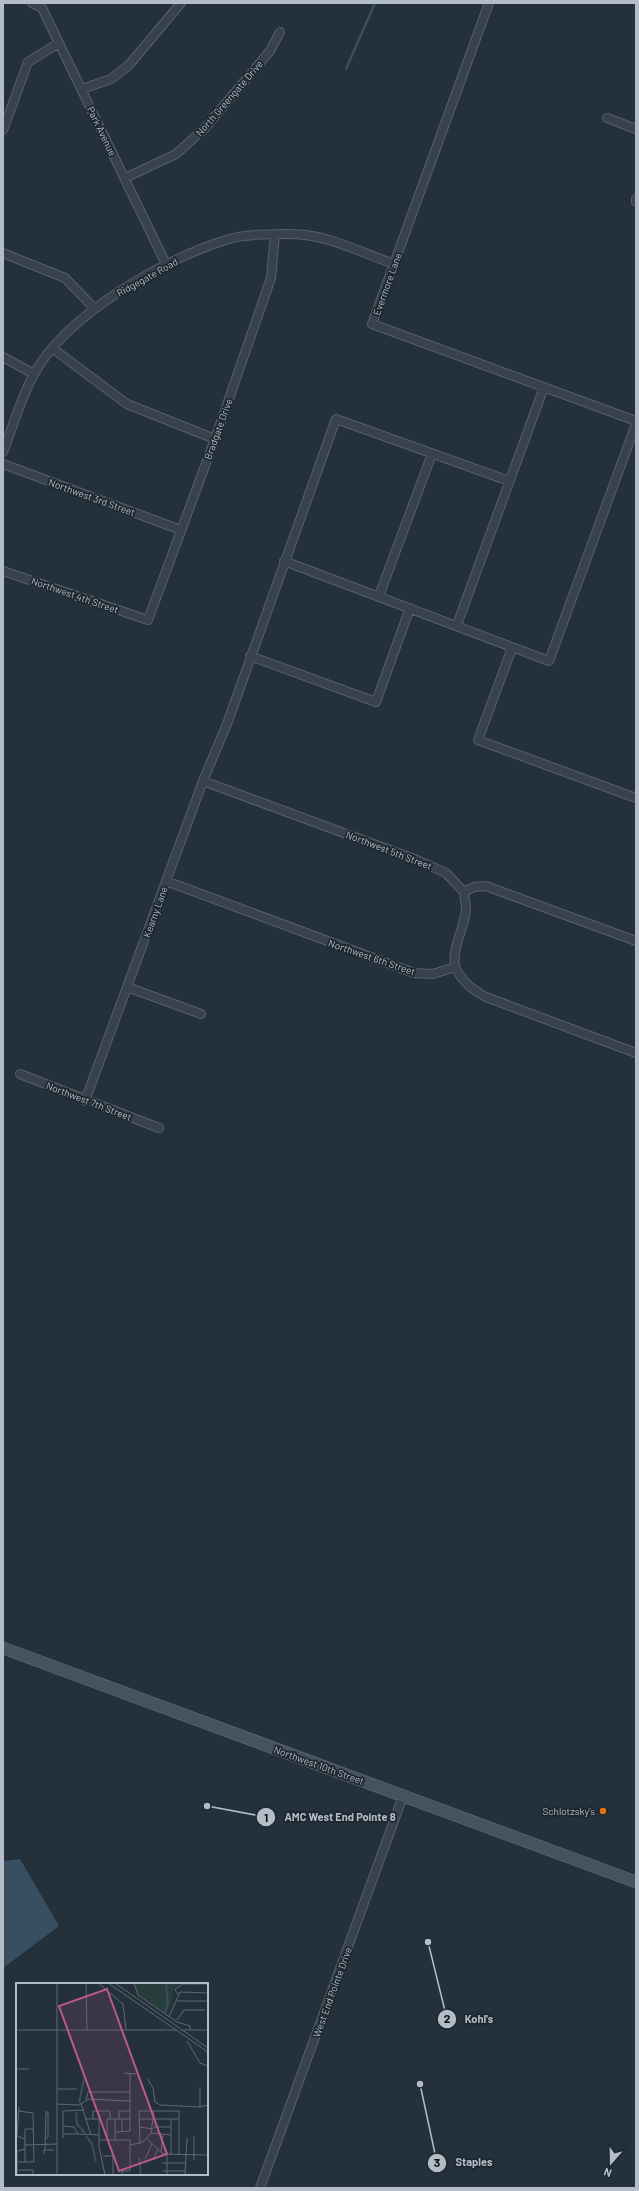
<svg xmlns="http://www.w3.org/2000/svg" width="639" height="2191" viewBox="0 0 639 2191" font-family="Barlow,sans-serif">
<rect width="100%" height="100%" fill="#24313b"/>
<!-- water -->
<path fill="#384f62" d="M20 1859 59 1926 3 1968V1861Z"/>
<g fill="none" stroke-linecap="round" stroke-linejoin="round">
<!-- stream -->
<path stroke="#384f62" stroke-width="2.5" d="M346 69 375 3"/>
<defs>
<path id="street" d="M32 3 42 8 166 264
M489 3 372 324 636 421
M82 89 111 79 129 65 181 3
M607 118 636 129
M3 130 28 62 59 43
M125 178 176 154 205 128 270 51 280 32
M636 199V202
M3 253 65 278 94 308
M52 348 127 404 215 439
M3 357 34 374
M3 452C13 427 21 397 34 374 67 314 165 258 229 239 245 234 288 233 305 235 334 238 365 254 394 264
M3 464 181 530
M284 561 549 661 636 424
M3 571 148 620 215 439 271 278 275 235
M379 596 432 454
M457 625 544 387
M512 648 478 740 636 798
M250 656 376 702 410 608
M203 781 417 860 446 873 464 892 474 887 486 886 636 941
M166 881 414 973 433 974 455 967C463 982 471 989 486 997L636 1053
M455 967C452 944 465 929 466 908 466 903 464 897 464 892
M127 987 201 1014
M20 1074 159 1128
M85 1101 203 781 227 724 336 419 509 481
M260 2188 403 1796"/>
<path id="secondary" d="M3 1648 636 1882"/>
</defs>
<!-- street casing -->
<use href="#street" stroke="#566069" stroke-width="10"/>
<!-- secondary casing -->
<use href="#secondary" stroke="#566069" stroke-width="13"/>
<!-- street -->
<use href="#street" stroke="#38424c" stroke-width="8"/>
<!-- secondary -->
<use href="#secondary" stroke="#46525e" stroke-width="11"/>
</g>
<!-- markers -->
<circle fill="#e8710a" stroke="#1d2730" stroke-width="1.5" cx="603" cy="1811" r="4"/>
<g text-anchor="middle" stroke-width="3.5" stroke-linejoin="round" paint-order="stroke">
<!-- street labels -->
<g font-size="10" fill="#b3bdc7" stroke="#1d2730">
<text transform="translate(229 98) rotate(-49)" y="4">North Greengate Drive</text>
<text transform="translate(102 131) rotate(64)" y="4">Park Avenue</text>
<text transform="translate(147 277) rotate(-29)" y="4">Ridgegate Road</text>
<text transform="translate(387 284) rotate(-70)" y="4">Evermore Lane</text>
<text transform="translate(218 429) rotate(-70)" y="4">Bradgate Drive</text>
<text transform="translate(92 497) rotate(20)" y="4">Northwest 3rd Street</text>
<text transform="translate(75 595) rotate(19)" y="4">Northwest 4th Street</text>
<text transform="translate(389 850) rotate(21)" y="4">Northwest 5th Street</text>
<text transform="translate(155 912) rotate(-70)" y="4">Kearny Lane</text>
<text transform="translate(372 957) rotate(19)" y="4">Northwest 6th Street</text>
<text transform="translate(89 1101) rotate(21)" y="4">Northwest 7th Street</text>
<text transform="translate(319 1765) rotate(20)" y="4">Northwest 10th Street</text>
<text transform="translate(332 1992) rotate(-70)" y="4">West End Pointe Drive</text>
</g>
<!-- poi labels -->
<g font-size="10" fill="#b3bdc7" stroke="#1d2730" text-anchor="end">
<text x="595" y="1815">Schlotzsky's</text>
</g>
</g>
<!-- overview -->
<g transform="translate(16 1983)">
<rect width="192" height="192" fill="#24313b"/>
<path d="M118 0H165V1L156 9V22L150 31 120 9Z" fill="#273e3d"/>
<path fill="none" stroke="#384f62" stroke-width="2" d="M149 30 152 21 150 0M63 120 68 96M60 129 61 141 69 150M70 153 76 161 80 179M123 175 125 192"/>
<path fill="none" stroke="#5d6973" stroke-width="1" d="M70 0 71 47M82 0 107 21 110 47M92 0 192 69M99 0 192 65M118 0 122 12 161 39 174 43V47M162 11 159 7 166 1H192M161 18H192M153 34 164 9 192 10M161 37 168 27H189M0 47H41M41 47H161M167 47H192M171 58 184 80 192 83M0 86H13M108 90 120 91M131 95 137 105 139 119 144 122 184 124 192 122M41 106H61M70 116 72 109H114M70 116 114 118M65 120 75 152M41 121 63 122 71 117M3 124 1 153 9 156M184 124V104M30 128 32 130V154L30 156M69 136H83V164L89 192M77 136V128H94V136M103 136V128H114M123 136H163M155 136V172M47 143 58 144 62 151H47M123 144 137 146M138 144H155M99 149 114 148V90M106 149V136M135 150 155 152M62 151 83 152M47 155V128L68 127M131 156 147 171 192 172M83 157H114V188H106V192M91 157V136H114M99 157V136M124 161 123 128H163V172M9 162 41 161M114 162 127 159 135 150 138 128M29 167 30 128M145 169 147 152M28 171V167H38M87 173H97V192M129 176 136 161M137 177 142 166M178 177V153M0 179H18L17 130 3 128M9 179V146H17M146 180H169M0 187H17V192M146 188H169M1 192V168L9 166M41 192V0M151 192V172M169 192 171 155"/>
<path fill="#bc5a86" fill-opacity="0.15" stroke="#bc5a86" stroke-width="2" d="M91 6 151 171 103 188 43 23Z"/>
<rect width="192" height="192" fill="none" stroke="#b3bdc7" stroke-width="2"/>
</g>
<!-- callouts -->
<path fill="none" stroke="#b3bdc7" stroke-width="1.5" d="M207 1806L266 1817M428 1942L447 2019M420 2084L437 2163"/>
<g fill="#b3bdc7" stroke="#1d2730" stroke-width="1.5">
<circle cx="207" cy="1806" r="4"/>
<circle cx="428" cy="1942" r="4"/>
<circle cx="420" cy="2084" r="4"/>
<circle cx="266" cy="1817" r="10"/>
<circle cx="447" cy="2019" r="10"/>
<circle cx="437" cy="2163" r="10"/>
</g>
<g font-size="12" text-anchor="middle" font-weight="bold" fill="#111">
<text x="266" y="1822">1</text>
<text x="447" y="2023">2</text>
<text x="437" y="2167">3</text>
</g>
<g font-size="11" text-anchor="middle" font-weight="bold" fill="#b3bdc7" stroke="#1d2730" stroke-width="3.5" stroke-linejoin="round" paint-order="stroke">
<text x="340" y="1821">AMC West End Pointe 8</text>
<text x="479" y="2023">Kohl's</text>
<text x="474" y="2166">Staples</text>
</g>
<!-- border -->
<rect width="639" height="2191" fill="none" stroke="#b3bdc7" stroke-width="8"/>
<!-- north arrow -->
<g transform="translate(611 2163) rotate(200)" stroke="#1d2730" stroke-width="3" paint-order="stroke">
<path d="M0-3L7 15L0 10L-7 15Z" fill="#b3bdc7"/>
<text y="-6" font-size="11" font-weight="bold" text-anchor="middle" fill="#b3bdc7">N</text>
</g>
</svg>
